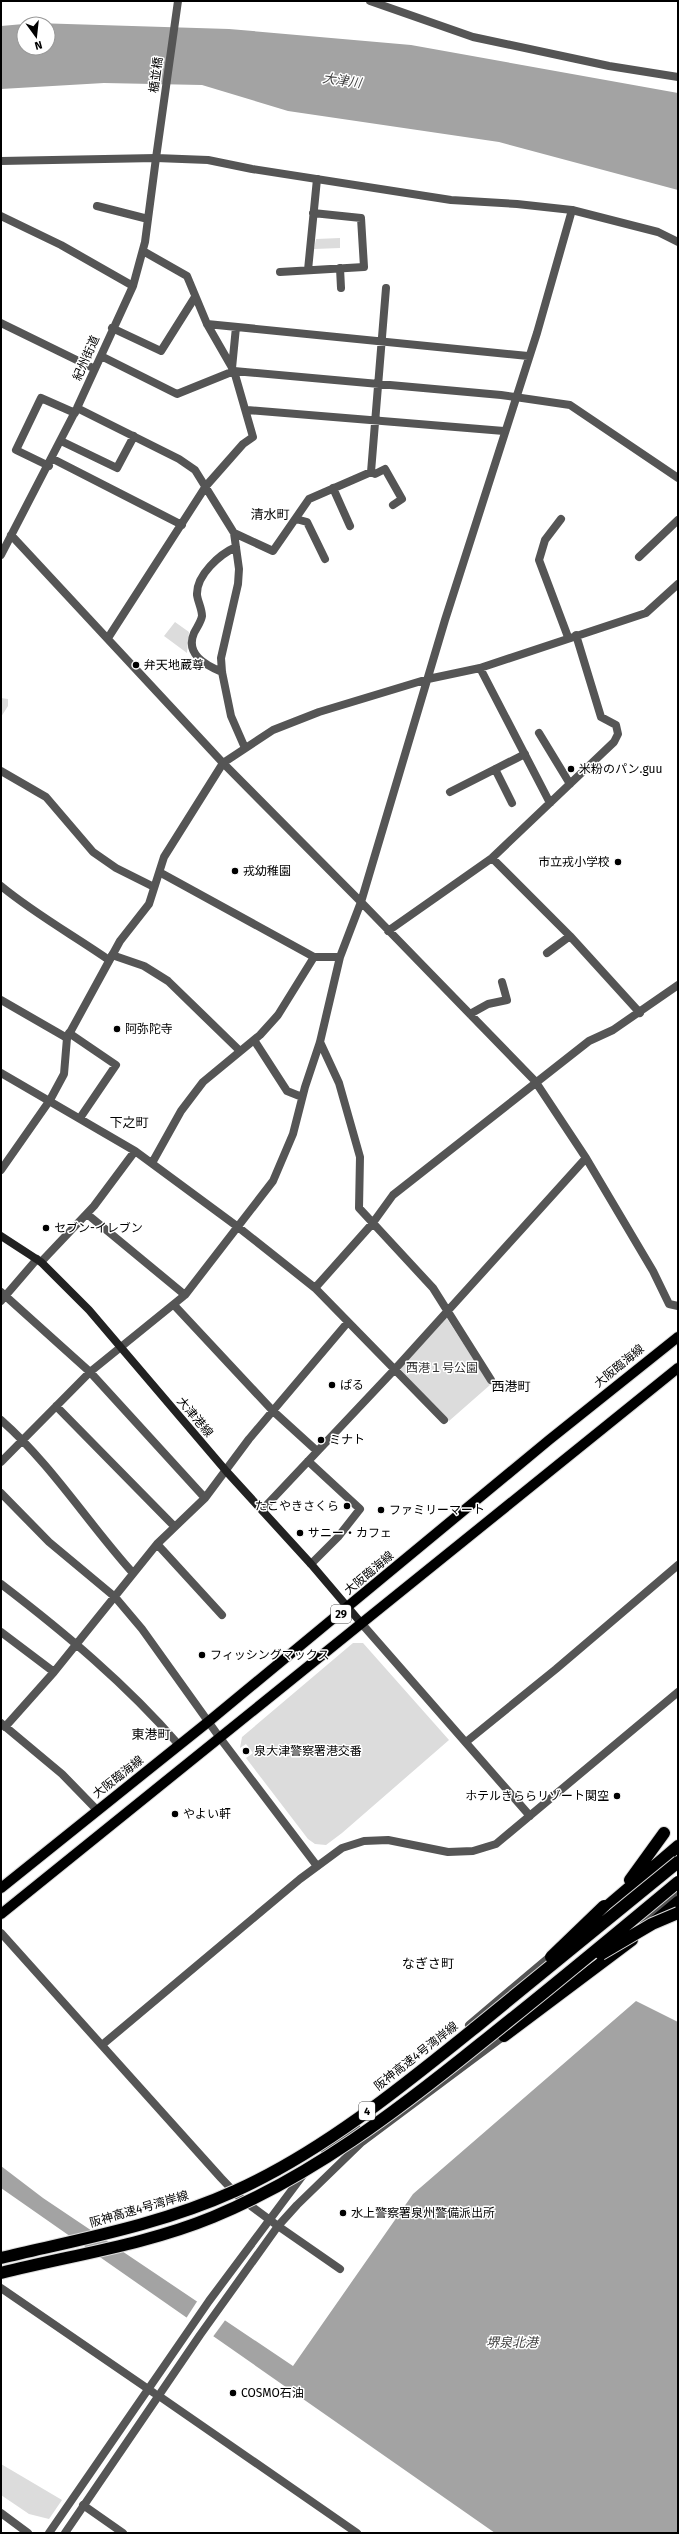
<svg xmlns="http://www.w3.org/2000/svg" width="679" height="2534" viewBox="0 0 679 2534" font-family="'Fira Sans','Noto Sans JP',sans-serif">
<rect width="100%" height="100%" fill="#fff"/>
<!-- green -->
<path fill="#dcdcdc" d="M340 238V248L314 249 316 239Z
M175 622 189 632 187 653 164 636Z
M1 698 8 699V706L1 717Z
M446 1317 490 1385 449 1421 400 1369Z
M353 1643H363L449 1740 342 1833 326 1845 315 1844 308 1839 246 1758 253 1753 246 1744 240 1748 242 1737Z
M1 2464 62 2500 49 2519 29 2514 1 2495Z"/>
<!-- water -->
<path fill="#a3a3a3" fill-rule="evenodd" d="M35 23 229 29 411 45 678 93V190L499 142 288 111 202 85 104 83 1 89V26ZM24 24H48V48H24Z
M636 2001 678 2022V2533H495L1 2188V2166L43 2198 293 2366 413 2194Z"/>
<!-- pier -->
<path fill="#fff" d="M198 2300 226 2319 212 2338 185 2320Z"/>
<g fill="none" stroke-linecap="round" stroke-linejoin="round">
<defs>
<path id="primary" d="M1 1888 208 1722 549 1440 678 1337
M1 1914 678 1368"/>
<path id="motorway" d="M630 1880 664 1833
M597 1915 678 1846
M654 1922 678 1902
M504 2036 632 1940"/>
</defs>
<!-- primary casing -->
<use href="#primary" stroke="#dbdbdb" stroke-width="12"/>
<!-- motorway casing -->
<use href="#motorway" stroke="#dbdbdb" stroke-width="14"/>
<!-- minor -->
<path stroke="#555" stroke-width="8" d="M370 1 473 37 609 66 678 77
M1 161 156 158 145 242 133 286 77 408 1 555
M97 206 148 219
M1 216 61 245 133 286
M340 268 341 288
M308 270 317 179
M280 272 364 267 361 218 313 213
M1 323 95 369
M207 324 528 356
M112 328 161 351 195 297
M101 356 177 394 234 371 501 395 570 405 678 478
M232 368 236 327
M77 408 179 459 195 470 234 533 239 569 238 584 221 658 222 672 231 716 245 748
M247 410 504 431
M61 441 117 468 134 436
M53 459 182 525
M49 466 16 450 41 398 75 413
M371 472 375 474 385 469 402 499 393 505
M333 488 350 526
M296 519 307 522 325 559
M561 519 545 540 539 560 568 637
M234 533 273 551 309 499 371 472 386 288
M11 535 223 763 361 902 535 1081 586 1158 653 1271 669 1304 678 1306
M639 557 678 520
M108 638 206 486 243 444 253 437 234 371 207 324 187 276 143 251
M480 668 550 803
M222 672C205 665 185 654 194 633 197 627 201 622 202 616 202 609 198 602 197 595 196 575 220 554 236 547
M539 733 570 784
M223 763 273 730 319 712 428 679 480 668 646 613 678 584
M495 769 512 803
M1 771 46 797 93 852 116 868 154 887
M450 792 525 754
M492 858 570 936 640 1013
M161 873 314 957H340
M1 886C35 914 73 935 109 960
M388 931 492 858 614 742 618 734 616 725 601 717 576 635
M547 953 570 936
M112 955 144 966 168 981 240 1051
M1 1000 67 1038
M470 1014 488 1004 507 1000 502 982
M69 1033 116 1065 80 1118
M254 1040 287 1091 302 1097
M320 1042 339 1083 360 1157 359 1208 433 1288 491 1380
M1 1073 135 1151 238 1227 315 1288 444 1420
M152 1163 181 1111 203 1082 260 1035 278 1015 314 957
M87 1214 185 1295
M41 1262 94 1206 135 1151
M315 1288 372 1224 393 1195 589 1041 613 1030 678 985
M1 1292 90 1372 205 1498
M1 1301 37 1259
M174 1305 273 1411 317 1451
M56 1406 174 1526
M1 1420C51 1464 88 1523 132 1572
M308 1461 360 1509 338 1537 311 1564
M1 1462 90 1372 185 1295 273 1181 293 1134 305 1087 320 1042 340 957 361 902 445 620 537 333 572 210
M1 1493 49 1542 115 1597 142 1629 220 1738 317 1866
M262 1510 396 1368 586 1158
M157 1544 222 1615
M1 1584C65 1633 126 1684 179 1745
M1 1632 54 1672
M1 1723 62 1774 97 1810
M5 1727 54 1672 157 1544 205 1498 249 1439 348 1322
M466 1742 556 1669 678 1565
M278 2226 340 2269
M159 2396 357 2533
M83 2505 123 2533"/>
<!-- tertiary -->
<path stroke="#555" stroke-width="8" d="M178 1 156 158 208 160 252 169 451 200 517 204 572 210 658 232 678 242
M1 1170 50 1100 64 1074 67 1038 120 941 149 904 164 857 223 763
M362 1624 530 1816
M631 1931 678 1893
M1 1933 221 2178 239 2197 278 2226
M469 2025 553 1954
M102 2045 300 1879 342 1848 364 1841 388 1840 448 1852 473 1851 496 1844 678 1692
M325 2153 356 2126
M1 2288 154 2393
M1 2513 28 2533
M49 2533 209 2301 303 2175
M65 2533 200 2335 278 2226 297 2205 362 2142 508 2033"/>
<!-- secondary -->
<path stroke="#222" stroke-width="8" d="M1 1236 41 1262 89 1310 227 1472 311 1564 362 1624"/>
<!-- primary -->
<use href="#primary" stroke="#000" stroke-width="10"/>
<!-- motorway -->
<use href="#motorway" stroke="#000" stroke-width="12"/>
<defs>
<path id="motorway-bridge" d="M601 1954 652 1924 678 1913
M551 1957 604 1906
M1 2258C81 2239 160 2225 235 2191 322 2152 403 2086 476 2027 544 1972 611 1917 678 1862
M1 2273C72 2255 145 2245 213 2217 312 2176 397 2111 480 2044 547 1991 612 1937 678 1882"/>
</defs>
<!-- motorway-bridge casing -->
<use href="#motorway-bridge" stroke="#dbdbdb" stroke-width="14" stroke-linecap="butt"/>
<!-- motorway-bridge -->
<use href="#motorway-bridge" stroke="#000" stroke-width="12"/>
</g>
<!-- markers -->
<g fill="#000" stroke="#fff" stroke-width="1.5">
<circle cx="136" cy="665" r="4"/>
<circle cx="571" cy="769" r="4"/>
<circle cx="618" cy="862" r="4"/>
<circle cx="235" cy="871" r="4"/>
<circle cx="117" cy="1029" r="4"/>
<circle cx="46" cy="1228" r="4"/>
<circle cx="332" cy="1385" r="4"/>
<circle cx="321" cy="1440" r="4"/>
<circle cx="347" cy="1506" r="4"/>
<circle cx="381" cy="1510" r="4"/>
<circle cx="300" cy="1533" r="4"/>
<circle cx="202" cy="1655" r="4"/>
<circle cx="246" cy="1751" r="4"/>
<circle cx="617" cy="1796" r="4"/>
<circle cx="175" cy="1814" r="4"/>
<circle cx="343" cy="2213" r="4"/>
<circle cx="233" cy="2393" r="4"/>
</g>
<g text-anchor="middle" stroke-width="3" stroke-linejoin="round" paint-order="stroke">
<!-- shield labels -->
<g fill="#fff" stroke="#4c4c4c" stroke-width="1">
<rect x="331" y="1605" width="20" height="18" rx="3"/>
<rect x="359" y="2102" width="16" height="18" rx="3"/>
</g>
<g font-size="11" font-weight="bold" fill="#000">
<text x="341" y="1618">29</text>
<text x="367" y="2115">4</text>
</g>
<!-- street labels -->
<g font-size="12" fill="#000" stroke="#fff">
<text transform="translate(156 75) rotate(-82)" y="4">楯並橋</text>
<text transform="translate(86 358) rotate(-66)" y="4">紀州街道</text>
<text transform="translate(619 1366) rotate(-39)" y="4">大阪臨海線</text>
<text transform="translate(195 1417) rotate(50)" y="4">大津港線</text>
<text transform="translate(369 1573) rotate(-40)" y="4">大阪臨海線</text>
<text transform="translate(118 1777) rotate(-38)" y="4">大阪臨海線</text>
<text transform="translate(416 2056) rotate(-38)" y="4">阪神高速4号湾岸線</text>
<text transform="translate(139 2209) rotate(-16)" y="4">阪神高速4号湾岸線</text>
</g>
<!-- poi labels -->
<g font-size="12" fill="#000" stroke="#fff" text-anchor="start">
<text x="144" y="669">弁天地蔵尊</text>
<text x="579" y="773">米粉のパン.guu</text>
<text x="610" y="866" text-anchor="end">市立戎小学校</text>
<text x="243" y="875">戎幼稚園</text>
<text x="125" y="1033">阿弥陀寺</text>
<text x="54" y="1232">セブン-イレブン</text>
<text x="340" y="1389">ぱる</text>
<text x="329" y="1444">ミナト</text>
<text x="339" y="1510" text-anchor="end">たこやきさくら</text>
<text x="389" y="1514">ファミリーマート</text>
<text x="308" y="1537">サニー・カフェ</text>
<text x="210" y="1659">フィッシングマックス</text>
<text x="254" y="1755">泉大津警察署港交番</text>
<text x="609" y="1800" text-anchor="end">ホテルきららリゾート関空</text>
<text x="183" y="1818">やよい軒</text>
<text x="351" y="2217">水上警察署泉州警備派出所</text>
<text x="241" y="2397">COSMO石油</text>
</g>
<!-- park labels -->
<g font-size="12" fill="#333" stroke="#fff">
<text x="442" y="1372">西港１号公園</text>
</g>
<!-- water labels -->
<g font-size="13" font-style="italic" fill="#444" stroke="#fff">
<text transform="translate(342 80) rotate(8)" y="5">大津川</text>
<text x="512" y="2347">堺泉北港</text>
</g>
<!-- neighbourhood labels -->
<g font-size="13" fill="#000" stroke="#fff">
<text x="270" y="519">清水町</text>
<text x="129" y="1127">下之町</text>
<text x="511" y="1391">西港町</text>
<text x="151" y="1739">東港町</text>
<text x="428" y="1968">なぎさ町</text>
</g>
</g>
<!-- border -->
<rect width="679" height="2534" fill="none" stroke="#000000" stroke-width="4"/>
<!-- north arrow -->
<g transform="translate(36 36) rotate(165)"><circle r="19" fill="#ffffff" stroke="#999999"/>
<path d="M0-3L7 15L0 10L-7 15Z" fill="#000000"/>
<text y="-6" font-size="11" font-weight="bold" text-anchor="middle" fill="#000000">N</text>
</g>
</svg>
